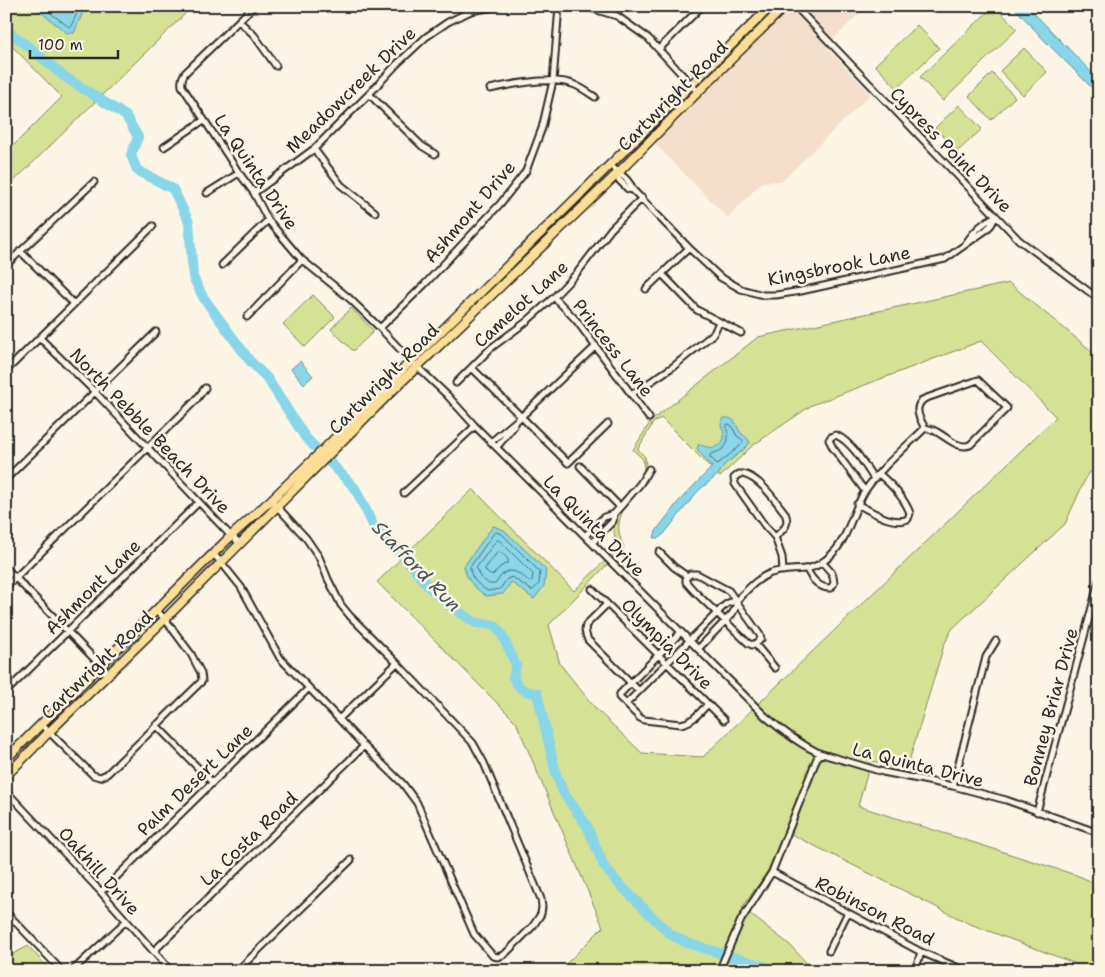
<svg xmlns="http://www.w3.org/2000/svg" width="1105" height="977" viewBox="0 0 1105 977" font-family="'Shantell Sans',sans-serif">
<rect width="100%" height="100%" fill="#fcf5e5"/>
<filter id="ink" filterUnits="userSpaceOnUse"><feTurbulence type="fractalNoise" baseFrequency=".02" numOctaves="2"/><feDisplacementMap in="SourceGraphic" scale="10" xChannelSelector="R" yChannelSelector="G"/><feConvolveMatrix kernelMatrix="1 2 1 2 8 2 1 2 1" color-interpolation-filters="sRGB"/></filter>
<g filter="url(#ink)">
<!-- built -->
<path fill="#f3dfcc" d="M792 6H867L826 47 871 94 782 181 762 182 728 218 654 143Z"/>
<!-- green -->
<path fill="#d5e295" stroke="#808660" fill-rule="evenodd" d="M6 6H193L6 189V153L62 97 6 40Z
M994 6H995L1017 29 943 101 920 77Z
M917 25 939 48 897 88 875 65Z
M1024 48 1047 72 1023 95 1000 71Z
M992 73 1015 97 991 120 969 96Z
M959 105 982 129 958 151 935 128Z
M1009 283 1099 357V471L1088 473 1065 524 952 629 944 645 907 768 871 761 858 806 1079 876 1099 885V971H1082L1074 963 970 924 785 831 768 871 742 908 789 944 814 971H680L672 967 669 971H559L603 927 516 722 377 582 473 489 574 591 618 548C616 541 613 532 614 525 617 509 635 492 645 480L643 459 633 450 651 421 758 337ZM981 341 1056 417 703 757 642 753 596 709 560 664 549 625 624 547C609 518 629 501 648 481L645 457 638 449 653 423 661 418 720 477 752 446 812 405Z
M313 295 335 317 305 347 283 324Z
M351 308 374 331 353 351 331 329Z
M28 946 51 971H6V958Z"/>
<!-- water -->
<path fill="#89d6e8" stroke="#63929c" d="M33 6H80L83 12 74 33H67Z
M1013 6H1027L1099 80V95L1044 40Z
M300 361 313 376 304 384 291 369Z
M724 418C738 417 735 427 742 434 746 437 747 437 750 443L742 451 724 465 719 474 698 491 664 534 659 538H654L656 531 678 502 712 467 697 449 699 444C708 448 713 449 721 444 722 442 724 439 724 437 725 429 717 426 724 418Z
M493 526 504 530 546 570 544 586 534 599 511 582 503 594 486 596C475 588 466 581 464 566Z"/>
<g fill="none" stroke-linecap="round" stroke-linejoin="round">
<!-- shore -->
<path stroke="#516f77" stroke-width="1" d="M41 6 69 27 71 26 77 13 76 6
M728 424 731 425 737 436 743 440V442L739 447 719 463 717 464 710 457V455C712 453 715 453 717 452 729 448 730 437 726 427Z
M496 532 502 534 540 572 539 584 533 590H531L512 577 507 579 500 589 488 591C479 586 470 578 470 567L494 533Z
M499 540 533 574 532 581 530 582C522 576 513 566 503 574 500 576 498 581 495 584H489L480 577 476 568 496 541Z
M498 552C502 552 508 558 509 562L500 567 493 575H490L486 572 485 569Z"/>
<!-- river -->
<path stroke="#89d6e8" stroke-width="10" d="M6 30 33 50 62 75 126 116 138 137 131 155 137 170 173 189 189 222 193 277 203 297 250 361 267 378 305 437 355 488 374 527 413 567 424 582 450 606 476 623 495 625 502 635 516 665 513 678C520 689 523 692 537 693L556 774 563 792 587 826 604 866 616 881 670 934 687 943 779 971"/>
<defs>
<path id="street" d="M254 6 185 73C182 77 181 80 182 86L239 173 254 193 268 220 301 259 349 298 380 328 411 361 447 395 475 426 765 716C781 730 800 744 819 753L883 772 953 786 1006 800 1099 833
M583 6 617 16 648 38 698 92
M795 6 1019 240 1099 299
M239 21 254 35 276 66
M659 49 702 6
M490 89C512 84 555 76 575 85 582 88 589 93 595 97
M369 94 422 146 435 154
M164 147 204 120
M314 149 341 185 375 212
M610 165C619 174 629 178 633 190L689 248 720 277 741 289 763 295H776L801 291 945 259 986 230 991 225 996 216
M618 173V179L628 189 633 190
M207 193 239 173
M254 193 314 149 369 94 397 64 426 37 448 22 471 11 499 6
M966 243C973 232 983 222 996 216
M20 251 74 304
M6 265 94 182
M222 265 268 220
M662 274 697 310 741 333
M646 289 689 248
M554 297 576 320 649 418
M247 317 302 260
M380 328 425 284 500 204 526 171 542 128 553 81 559 6
M40 338 95 392 231 536 240 543
M472 368 568 463 608 424
M6 371 153 226
M978 380 1007 408 970 445C957 450 945 435 933 430 932 430 926 428 925 428 919 418 913 407 924 399Z
M456 383 491 348 526 322 554 297 577 273 611 229 642 198
M632 394 674 366 707 339 714 333 719 322
M491 442 522 416 596 346
M497 447 514 426
M580 466 620 507
M6 479 156 332
M865 491 833 448 829 440 831 437 836 435C853 443 864 464 874 479
M404 493 475 426
M857 504C871 511 892 526 908 519L910 513C904 497 892 485 879 474
M585 536 604 517 614 514 640 484 649 469
M775 537C784 529 790 525 785 513 775 500 760 478 743 474H739L734 478 735 484 765 526 775 537 782 557 783 571
M592 543 613 521 614 514
M659 552 674 567 687 576
M213 554 221 562 241 587 280 658 339 719 364 746 403 784 417 803 474 934 493 956 498 957 505 954 533 926 541 914 542 907 541 899 484 763 473 743 397 663 350 616 341 605 328 579 319 557 306 538 271 500
M6 568 109 674
M807 569C811 579 820 589 831 588L834 583 833 576 831 572 822 562
M690 574H697L729 591 760 635 761 639 758 642 752 645 748 643 694 591 686 582V578Z
M6 587 196 400 205 388
M592 589 724 720
M607 604 586 625C584 631 586 635 588 640L639 691
M681 632 620 694 619 697 640 718 644 720 681 724C693 722 700 712 708 704
M755 644 775 668
M698 649 732 614 736 607V601
M6 692 199 502
M626 704 717 613C720 610 724 605 728 603 731 602 733 602 736 601 739 599 741 595 744 593 752 585 760 577 771 573 796 566 810 576 831 555 849 538 852 511 865 491 881 467 905 448 925 428
M339 719 397 663
M42 725 93 775 100 777 107 774 202 681 201 673 191 654 165 619 156 610
M156 725 212 782
M953 786 986 657 996 641
M6 791 101 892 171 971
M1037 812 1099 581
M772 872 921 952 966 971
M101 892 309 688
M6 912 62 971
M154 951 364 746
M829 951 847 914
M72 971 126 921
M237 971 351 860
M719 971 741 920 772 872 819 753
M915 971 921 952"/>
<path id="secondary" d="M1094 6 1099 11"/>
<path id="primary" d="M6 759 231 536 271 500 321 452 411 361 771 6
M6 776 50 731 165 619 392 391 618 173 698 92 785 6"/>
</defs>
<!-- street casing -->
<use href="#street" stroke="#2b2b2b" stroke-width="9"/>
<!-- secondary casing -->
<use href="#secondary" stroke="#2b2b2b" stroke-width="11"/>
<!-- primary casing -->
<use href="#primary" stroke="#2b2b2b" stroke-width="11"/>
<!-- street -->
<use href="#street" stroke="#fcf5e5" stroke-width="5"/>
<!-- secondary -->
<use href="#secondary" stroke="#fcf5e5" stroke-width="7"/>
<!-- primary -->
<use href="#primary" stroke="#fdde96" stroke-width="8"/>
</g>
</g>
<g text-anchor="middle" stroke-width="5" stroke-linejoin="round" paint-order="stroke">
<!-- street labels -->
<g font-size="18" fill="#2b2b2b" stroke="#fcf5e5">
<text transform="translate(351 90) rotate(-44)" y="6">Meadowcreek Drive</text>
<text transform="translate(673 96) rotate(-45)" y="6">Cartwright Road</text>
<text transform="translate(951 150) rotate(46)" y="6">Cypress Point Drive</text>
<text transform="translate(256 172) rotate(56)" y="6">La Quinta Drive</text>
<text transform="translate(470 212) rotate(-49)" y="6">Ashmont Drive</text>
<text transform="translate(839 266) rotate(-11)" y="6">Kingsbrook Lane</text>
<text transform="translate(521 304) rotate(-42)" y="6">Camelot Lane</text>
<text transform="translate(613 348) rotate(52)" y="6">Princess Lane</text>
<text transform="translate(384 379) rotate(-45)" y="6">Cartwright Road</text>
<text transform="translate(150 431) rotate(46)" y="6">North Pebble Beach Drive</text>
<text transform="translate(594 526) rotate(45)" y="6">La Quinta Drive</text>
<text transform="translate(93 587) rotate(-45)" y="6">Ashmont Lane</text>
<text transform="translate(667 644) rotate(45)" y="6">Olympia Drive</text>
<text transform="translate(97 665) rotate(-44)" y="6">Cartwright Road</text>
<text transform="translate(1051 707) rotate(-75)" y="6">Bonney Briar Drive</text>
<text transform="translate(918 765) rotate(14)" y="6">La Quinta Drive</text>
<text transform="translate(195 780) rotate(-44)" y="6">Palm Desert Lane</text>
<text transform="translate(249 839) rotate(-44)" y="6">La Costa Road</text>
<text transform="translate(99 871) rotate(48)" y="6">Oakhill Drive</text>
<text transform="translate(875 911) rotate(27)" y="6">Robinson Road</text>
</g>
<!-- water labels -->
<g font-size="19" font-style="italic" fill="#42565a" stroke="#fcf5e5">
<text transform="translate(417 566) rotate(46)" y="7">Stafford Run</text>
</g>
</g>
<!-- margin -->
<rect width="1105" height="977" fill="none" stroke="#fcf5e5" stroke-width="25"/>
<rect x="12" y="12" width="1080" height="952" fill="none" stroke="#2b2b2b" stroke-width="2" filter="url(#ink)"/>
<!-- scale -->
<path d="M30 50v8h88v-8" fill="none" stroke="#2b2b2b" stroke-width="2.5"/>
<text x="38" y="50" font-size="15" fill="#2b2b2b" stroke="#fcf5e5" stroke-width="4" paint-order="stroke">100 m</text>
</svg>
